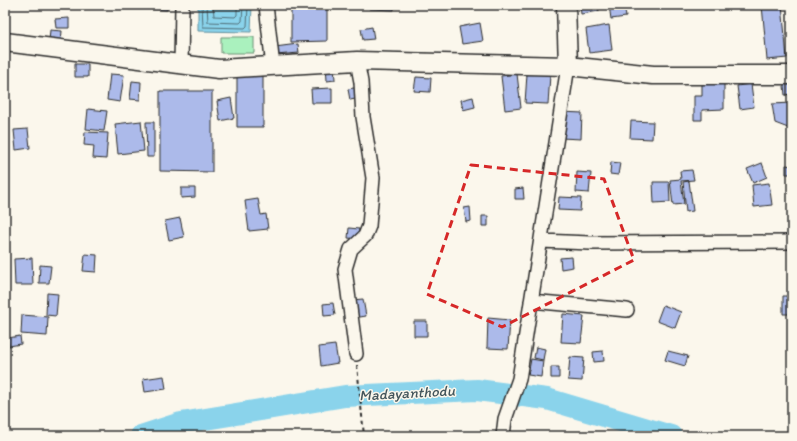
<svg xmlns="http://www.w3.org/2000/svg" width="797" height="441" viewBox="0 0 797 441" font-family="Itim,sans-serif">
<rect width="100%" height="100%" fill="#fbf7ec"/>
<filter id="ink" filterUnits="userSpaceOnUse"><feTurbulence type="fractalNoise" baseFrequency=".025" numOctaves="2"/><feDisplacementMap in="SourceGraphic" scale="8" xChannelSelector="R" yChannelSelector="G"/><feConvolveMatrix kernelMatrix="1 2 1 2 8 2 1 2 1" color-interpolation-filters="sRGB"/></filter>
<g filter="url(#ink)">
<!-- green -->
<path fill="#aaf1be" stroke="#6a8e74" d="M221 37H254V53H221Z"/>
<!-- water -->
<path fill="#8ad3eb" stroke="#64909e" d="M198 5H252L251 32 198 31Z"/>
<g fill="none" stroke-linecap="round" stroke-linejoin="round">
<!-- shore -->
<path stroke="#516e78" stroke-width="1" d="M202 5 203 27 245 28 247 26 248 5
M207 5 208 22 240 23 242 21 243 5
M213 5 214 16 235 17 237 15V5"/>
<!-- river -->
<path stroke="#8ad3eb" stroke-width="22" d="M141 436 181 423 345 396 477 390 547 399 671 436"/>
</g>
<!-- building -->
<path fill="#acbaea" stroke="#2b2b2b" d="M150 5H167V10L150 9Z
M370 5H394V10L370 9Z
M580 5H598L599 11 581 14Z
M609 5H624L626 17 611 19Z
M762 5H782L787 58 767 60Z
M291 8H327V41L291 42Z
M69 18V28H56L55 19Z
M480 23 483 41 462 44 459 27Z
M609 25 612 50 589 53 586 29Z
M372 27 374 39 363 40 361 29Z
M50 30 62 31 61 42 49 41Z
M298 44 299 53 276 55 275 47Z
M75 64H88V77H75Z
M326 65H334L335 80 327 81Z
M237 72H263V127H237Z
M110 74 124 75 120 102 107 100Z
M517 74 521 108 505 110 501 76Z
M527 74 550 75 548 104 525 103Z
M792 76V94L785 95 783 77Z
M416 77 431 78 430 92 414 91Z
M702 77H724V109L702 110V120H694V96H702Z
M132 81 141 82 140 100 130 99Z
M751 84 754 107 740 109 737 86Z
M359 87 361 98 350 100 348 89Z
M332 88V103H312L311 89Z
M160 91H212V172L160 171Z
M473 97 475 107 463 110 461 100Z
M231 98 234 118 220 121 217 101Z
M792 103V127L788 128 775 123 772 104Z
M88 109 107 111 104 131 86 129Z
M562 112 582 113 581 139 561 138Z
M141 121 144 151 118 154 115 124Z
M631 121 653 122 652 139 630 138Z
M146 122H154V157H147Z
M28 129 30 148 16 150 14 130Z
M85 132 108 133 106 159 93 158 94 146 84 145Z
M611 162 620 163 618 175 610 174Z
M762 163 767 177 753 183 747 169Z
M786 165 792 166V174H786Z
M692 170 694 180 681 181 684 204 673 205 670 180 681 179 680 171Z
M577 172 591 173 589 193 576 192Z
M689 181 693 211 686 212 683 182Z
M653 182H669L670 202 654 203Z
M769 183 772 205 754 207 752 185Z
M181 188H195V197L181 198Z
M523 188 524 199H515V189Z
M559 197 581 198 580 211 558 210Z
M258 199 261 215 266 214 268 229 249 231 245 201Z
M470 207 471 221 466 222 464 208Z
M482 216H488V226H482Z
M180 218 184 237 169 240 165 221Z
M349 228 359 229 358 239 348 238Z
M85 254 97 255 96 272 83 271Z
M572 257 573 267 561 269 560 258Z
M32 258 33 285H15L14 259Z
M40 265 51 266 49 283H39Z
M47 293 58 294 56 316 46 315Z
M783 296H792V314H783Z
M363 299 366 316 354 318 352 300Z
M333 303 335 315 324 316 323 304Z
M663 305 681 312 675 328 657 321Z
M563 314 584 316 581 343 561 342Z
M22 315 48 317 47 336 21 334Z
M488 318 510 320 508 349 487 348Z
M414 321H427V336H414Z
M20 336 21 344 9 346 8 338Z
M335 345 338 363 321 366 319 347Z
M536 347 545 349 543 360 534 358Z
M603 351 604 361 594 362 593 352Z
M668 351 688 356 685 366 665 360Z
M570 357 584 358 582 381 568 380Z
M531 359 543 361 541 377 528 375Z
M551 367H559V378H551Z
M164 376 166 389 145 392 143 379Z
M334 431 335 436H312V434Z"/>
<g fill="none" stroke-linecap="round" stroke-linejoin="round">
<defs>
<path id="minor" d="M266 5 273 67
M181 65 182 5
M541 241 590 243 792 242
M531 301 627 310
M356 354 345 269 351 249 365 236 369 226 373 178 363 117 361 82 357 61
M503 436 505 419 519 379 568 66"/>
<path id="secondary" d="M566 5 568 66
M5 42 219 69 357 61 568 66 653 75H792"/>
</defs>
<!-- minor casing -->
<use href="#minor" stroke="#2b2b2b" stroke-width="16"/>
<!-- secondary casing -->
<use href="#secondary" stroke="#2b2b2b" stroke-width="21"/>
<!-- path -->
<path stroke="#2b2b2b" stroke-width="2" stroke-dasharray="4 3" stroke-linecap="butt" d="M357 365 364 436"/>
<!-- minor -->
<use href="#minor" stroke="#fbf7ec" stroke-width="13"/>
<!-- secondary -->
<use href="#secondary" stroke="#fbf7ec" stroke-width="18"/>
</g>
</g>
<!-- marked area -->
<path fill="none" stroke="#d62828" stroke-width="3" stroke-dasharray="8 5" stroke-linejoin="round" d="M471 165 604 179 634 260 502 327 427 294Z"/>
<g text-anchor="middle" stroke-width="3" stroke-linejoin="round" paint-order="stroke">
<!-- water labels -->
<g font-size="15" font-style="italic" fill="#43555b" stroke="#fbf7ec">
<text transform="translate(407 393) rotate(-3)" y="5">Madayanthodu</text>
</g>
</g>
<!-- margin -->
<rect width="797" height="441" fill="none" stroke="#fbf7ec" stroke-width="20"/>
<rect x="10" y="10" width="777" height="421" fill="none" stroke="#2b2b2b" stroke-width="1.5" filter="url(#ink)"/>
</svg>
